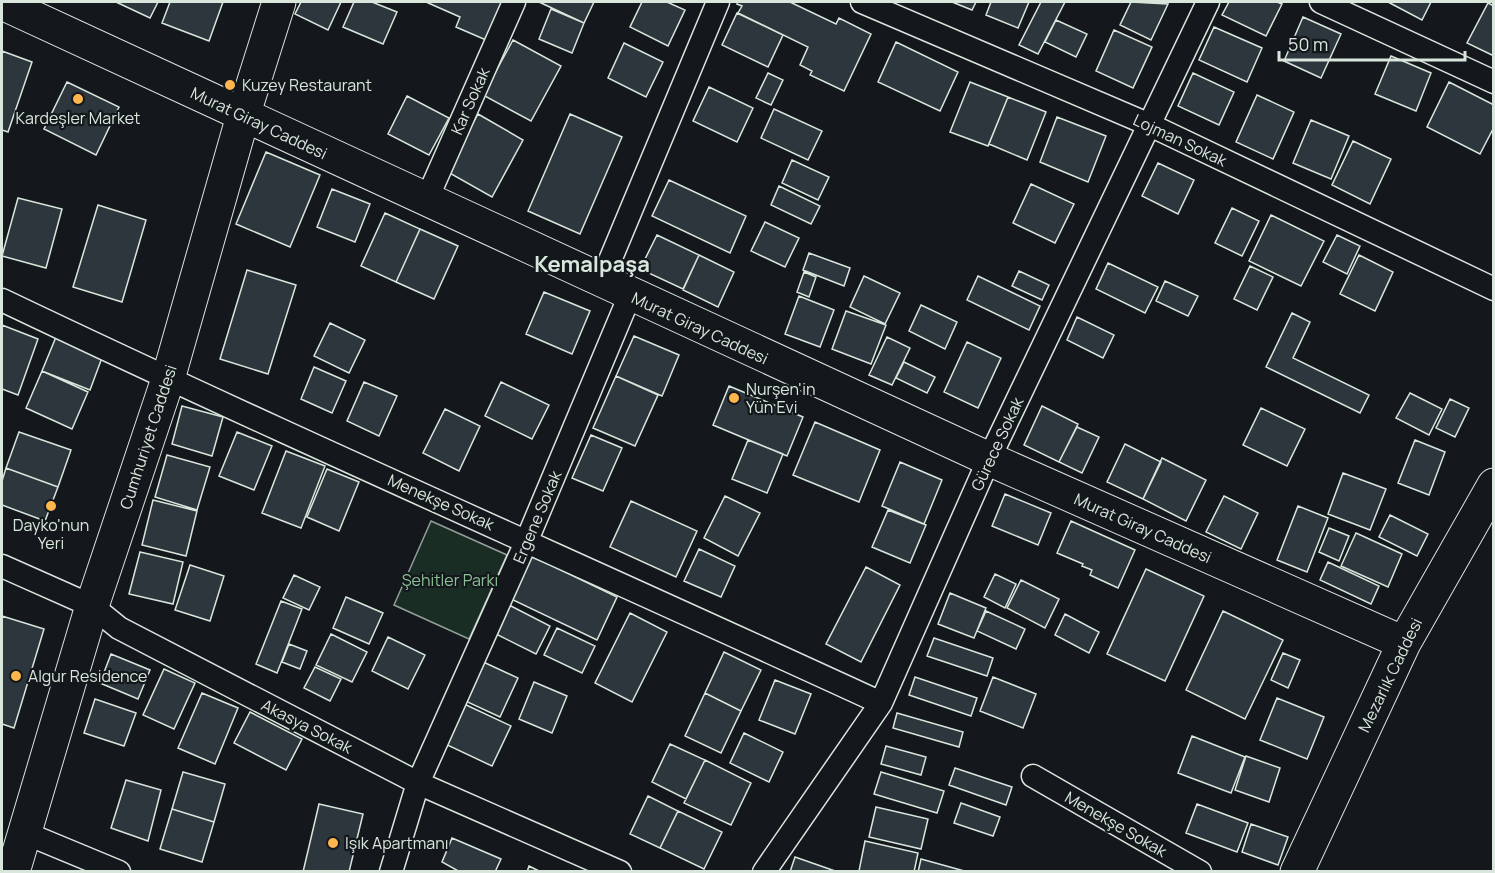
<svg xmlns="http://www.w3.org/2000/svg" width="1495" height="873" viewBox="0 0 1495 873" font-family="Manrope,sans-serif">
<rect width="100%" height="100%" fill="#14181c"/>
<!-- green -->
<path fill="#1a2d24" stroke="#939e99" stroke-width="1.5" d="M431 521 507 555 469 639 394 605Z"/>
<!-- building -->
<path fill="#2c363c" stroke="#d8e6dc" stroke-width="1.5" d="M116 2H158L150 18Z
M170 2H223L209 41 162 23Z
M301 2H341L328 30 295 14Z
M354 2H372L397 12 383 44 343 27Z
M426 2H503L486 40 456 27 460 17Z
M539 2H594L584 23Z
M642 2H667L685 10 668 46 630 27Z
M738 2H790L836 24 839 18 871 34 844 91 810 75 812 71 800 65 808 47 738 13 742 6 737 4Z
M952 2H976L972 10Z
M991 2H1029L1018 28 986 15Z
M1041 2H1065L1038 54 1019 45Z
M1131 2 1168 4 1151 40 1120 25Z
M1229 2H1277L1282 4 1266 36 1222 15Z
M1388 2H1431L1422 20Z
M1488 3 1494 6V56L1467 43Z
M551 9 584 23 572 53 539 39Z
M737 13 783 35 768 67 722 45Z
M1303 17 1341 34 1321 78 1284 61Z
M1056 20 1087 34 1076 57 1045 42Z
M1214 27 1262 48 1247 82 1199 60Z
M1114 30 1152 47 1133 88 1096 71Z
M513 40 561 66 531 121 483 95Z
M896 42 958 72 940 111 878 82Z
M624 43 663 62 646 97 608 78Z
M2 51 32 62 8 132 2 130Z
M1391 56 1431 73 1416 111 1375 94Z
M768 73 783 80 771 105 756 98Z
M1193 73 1234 92 1219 125 1178 106Z
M67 82 119 107 96 155 44 129Z
M970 82 1008 97 988 146 950 132Z
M1449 82 1494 105V127L1480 154 1427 127Z
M709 87 753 108 737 142 693 121Z
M1257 95 1294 112 1273 159 1236 142Z
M407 96 449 118 429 155 388 134Z
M1008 97 1046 112 1027 160 989 144Z
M774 109 822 131 808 160 761 138Z
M478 114 523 140 492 197 446 171Z
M570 114 622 137 580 234 528 211Z
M1057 117 1106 136 1088 182 1040 162Z
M1311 120 1349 136 1331 179 1293 163Z
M1353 141 1391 159 1370 204 1332 185Z
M266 152 320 175 290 247 236 224Z
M792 160 829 177 818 200 782 183Z
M1158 163 1194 180 1178 214 1142 196Z
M669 180 746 216 730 253 652 216Z
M1031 184 1074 204 1055 243 1013 223Z
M779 186 820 206 811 224 771 205Z
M332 189 370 204 355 242 317 227Z
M18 198 62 209 46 268 2 256Z
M98 205 146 220 122 302 73 287Z
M1232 208 1259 221 1242 256 1215 243Z
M385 213 420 229 396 282 361 266Z
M1271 215 1324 241 1301 286 1249 261Z
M765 222 799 238 785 267 751 251Z
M420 229 458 246 434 299 396 282Z
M657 235 699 255 683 289 640 269Z
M1337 235 1360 246 1347 274 1323 262Z
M809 253 850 268 844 286 803 270Z
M699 255 734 272 718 307 683 290Z
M1359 255 1393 272 1375 311 1340 294Z
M1108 263 1158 287 1145 313 1096 289Z
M1250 266 1273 277 1257 310 1234 299Z
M247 270 296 285 268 374 220 359Z
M1019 271 1049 285 1042 300 1012 286Z
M804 272 816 277 809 297 797 292Z
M864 276 900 293 885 324 850 307Z
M978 276 1040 306 1029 330 967 300Z
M1165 281 1198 296 1188 316 1156 301Z
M544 292 590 311 572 354 526 334Z
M799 296 834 310 820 347 785 334Z
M921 305 957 322 945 349 909 331Z
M846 311 886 325 871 364 832 349Z
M1292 313 1310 322 1293 358 1369 395 1360 413 1266 367Z
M1077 317 1114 335 1103 358 1067 340Z
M330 323 365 340 349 373 314 356Z
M2 325 38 339 18 395 2 389Z
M634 336 679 355 662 396 616 376Z
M56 337 103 355 90 390 42 371Z
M887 337 910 348 892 385 869 375Z
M967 342 1001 358 978 408 944 392Z
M904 362 935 377 927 393 896 378Z
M314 367 346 381 332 413 301 399Z
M42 371 88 392 72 429 26 408Z
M616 376 658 395 635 446 593 428Z
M364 382 397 396 379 436 347 421Z
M501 382 549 405 532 439 485 416Z
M729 386 803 417 787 456 713 425Z
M1410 393 1442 409 1429 435 1396 418Z
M1450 399 1469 408 1455 437 1436 428Z
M182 406 223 417 212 456 172 444Z
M1042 406 1078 424 1059 462 1024 445Z
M1261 408 1305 429 1287 466 1243 445Z
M445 409 480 426 459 471 423 453Z
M815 422 880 450 859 502 793 475Z
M1077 427 1099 437 1082 473 1059 462Z
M19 432 71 450 58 487 6 468Z
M237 432 272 446 254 490 219 476Z
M591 435 622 448 603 491 572 478Z
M748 440 783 454 767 493 732 479Z
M1415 440 1445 452 1429 495 1398 483Z
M1125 444 1161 462 1143 499 1107 482Z
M286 451 325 466 301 528 262 513Z
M167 455 210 467 197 510 155 497Z
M1162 458 1206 480 1186 521 1143 499Z
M900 462 942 480 924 524 882 506Z
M6 468 58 487 45 521 2 505V481Z
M327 469 359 482 339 531 307 517Z
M1343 473 1386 489 1370 530 1328 514Z
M1005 494 1051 513 1038 545 992 526Z
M725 496 760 513 738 556 704 538Z
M1224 496 1258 513 1241 549 1206 532Z
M153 500 197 511 186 556 142 545Z
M631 501 697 531 676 577 610 547Z
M1298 506 1328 518 1307 572 1277 560Z
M888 510 926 525 910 563 872 547Z
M1390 515 1428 534 1417 556 1379 537Z
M1071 521 1135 550 1118 588 1090 575 1092 570 1082 566 1083 564 1057 553Z
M1329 528 1349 536 1339 561 1319 552Z
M1356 533 1402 554 1388 587 1341 566Z
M699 549 735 566 721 597 684 581Z
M140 552 183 562 173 604 129 594Z
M532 556 617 597 597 640 511 599Z
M1328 562 1379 586 1371 604 1320 580Z
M190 565 224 576 210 621 175 610Z
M866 567 900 585 861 662 826 644Z
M1146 569 1204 596 1165 681 1107 654Z
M995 574 1016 584 1005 608 984 597Z
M294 575 320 587 309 610 283 598Z
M1021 580 1059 599 1045 628 1007 608Z
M950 593 986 608 974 638 938 624Z
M346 597 383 613 369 644 333 628Z
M281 601 302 609 277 673 256 664Z
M509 605 550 626 536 654 494 633Z
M986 611 1025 629 1016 649 977 631Z
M1223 611 1283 640 1245 719 1186 690Z
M630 613 667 632 632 702 595 683Z
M1065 614 1099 632 1089 653 1055 635Z
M2 616 44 629 14 728 2 724Z
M557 628 595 646 582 673 544 655Z
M331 634 367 652 352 682 316 665Z
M388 637 425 655 408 689 372 671Z
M934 638 993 658 987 676 927 656Z
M289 644 307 651 300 669 282 662Z
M724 652 761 670 741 711 705 693Z
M1283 653 1300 660 1288 688 1271 680Z
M111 654 150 670 138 699 100 683Z
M479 660 518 678 500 717 461 699Z
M315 667 341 679 330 701 304 688Z
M164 669 195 683 174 729 143 715Z
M915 677 977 698 971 716 909 695Z
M993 677 1036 694 1023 728 980 711Z
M775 680 811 694 795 734 759 720Z
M534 682 567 696 552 733 519 719Z
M202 693 238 708 215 764 178 748Z
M705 693 741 711 721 753 685 736Z
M1277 698 1324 717 1307 759 1260 740Z
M95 699 136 713 124 746 84 733Z
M462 703 511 726 492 766 443 743Z
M250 712 302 739 286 770 234 743Z
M897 713 963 732 959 747 893 728Z
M744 733 783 752 769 782 730 763Z
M1192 736 1245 757 1231 793 1178 773Z
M670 744 705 760 686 799 652 782Z
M886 746 926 757 921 775 881 764Z
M1246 756 1280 768 1269 802 1235 790Z
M705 760 751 783 731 825 684 803Z
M955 768 1012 787 1006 805 949 785Z
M183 772 225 784 214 822 172 809Z
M881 772 944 791 937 813 874 794Z
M126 780 161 790 148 841 111 828Z
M648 796 678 811 660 848 630 834Z
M961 803 1000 817 993 836 954 823Z
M319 804 363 814 349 872H303Z
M1197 804 1248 823 1237 852 1186 833Z
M876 807 928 819 921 849 869 837Z
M172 809 214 822 202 862 160 849Z
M678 811 722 832 704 869 660 848Z
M1251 824 1288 837 1278 865 1242 852Z
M452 838 501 859 495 872H460L442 862Z
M865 841 918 853 914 872 859 871Z
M795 857 838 872H790Z
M921 859 968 872H918Z
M529 866 541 872H527Z"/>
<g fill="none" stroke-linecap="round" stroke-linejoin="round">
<defs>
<path id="street" d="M862 2 1150 125 1494 289
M1321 2 1494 82
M426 201 514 2
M601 282 718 2
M2 300C293 439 588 568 881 703
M2 566 92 606 119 628 418 783 620 872
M1033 776 1200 872
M25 833 119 872
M391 872 418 783 527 540 630 295
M764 872 881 703 989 459 1208 2"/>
<path id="primary" d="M2 3 989 459 1404 643
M13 872 92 606 168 379 243 116 279 2
M1297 872 1404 643 1494 485"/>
</defs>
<!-- street casing -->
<use href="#street" stroke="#d8e6dc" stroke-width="25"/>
<!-- primary casing -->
<use href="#primary" stroke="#d8e6dc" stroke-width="35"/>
<!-- street -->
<use href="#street" stroke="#14181c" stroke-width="22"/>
<!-- primary -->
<use href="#primary" stroke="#14181c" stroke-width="33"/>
</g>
<!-- markers -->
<g fill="#ffb74d" stroke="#14181c" stroke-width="2">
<circle cx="230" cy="85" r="6"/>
<circle cx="78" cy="99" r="6"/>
<circle cx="734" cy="398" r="6"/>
<circle cx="51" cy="506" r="6"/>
<circle cx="16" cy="676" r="6"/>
<circle cx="333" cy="843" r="6"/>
</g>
<g text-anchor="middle" stroke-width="4.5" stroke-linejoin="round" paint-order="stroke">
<!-- poi labels -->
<g font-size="16" fill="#d8e6dc" stroke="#14181c" text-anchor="start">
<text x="242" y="91">Kuzey Restaurant</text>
<text x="78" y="124" text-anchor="middle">Kardeşler Market</text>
<text x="746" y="395">Nurşen'in<tspan x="746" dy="18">Yün Evi</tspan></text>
<text x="51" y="531" text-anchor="middle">Dayko'nun<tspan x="51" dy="18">Yeri</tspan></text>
<text x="28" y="682">Algur Residence</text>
<text x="345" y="849">Işık Apartmanı</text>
</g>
<!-- street labels -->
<g font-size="16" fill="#d8e6dc" stroke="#14181c">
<text transform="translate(470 101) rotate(-66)" y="6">Kar Sokak</text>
<text transform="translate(259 123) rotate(25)" y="6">Murat Giray Caddesi</text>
<text transform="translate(1180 140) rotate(25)" y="6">Lojman Sokak</text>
<text transform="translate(700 328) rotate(25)" y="6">Murat Giray Caddesi</text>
<text transform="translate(148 437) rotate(-72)" y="6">Cumhuriyet Caddesi</text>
<text transform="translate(997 444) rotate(-65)" y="6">Gürece Sokak</text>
<text transform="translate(441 502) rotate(24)" y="6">Menekşe Sokak</text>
<text transform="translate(537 517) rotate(-67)" y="6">Ergene Sokak</text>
<text transform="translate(1143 528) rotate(24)" y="6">Murat Giray Caddesi</text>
<text transform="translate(1390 675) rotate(-64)" y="6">Mezarlık Caddesi</text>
<text transform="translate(307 726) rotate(27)" y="6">Akasya Sokak</text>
<text transform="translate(1116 824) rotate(30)" y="6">Menekşe Sokak</text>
</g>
<!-- park labels -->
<g font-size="16" fill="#8ac095" stroke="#14181c">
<text x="450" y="586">Şehitler Parkı</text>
</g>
<!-- district labels -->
<g font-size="22" font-weight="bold" fill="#d8e6dc" stroke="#14181c">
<text x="592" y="272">Kemalpaşa</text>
</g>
</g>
<!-- border -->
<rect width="1495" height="873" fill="none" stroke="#d8e6dc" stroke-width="6"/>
<!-- scale -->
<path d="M1279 51v9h186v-9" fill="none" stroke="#d8e6dc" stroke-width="3"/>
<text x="1288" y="51" font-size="18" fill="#d8e6dc" stroke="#14181c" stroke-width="4.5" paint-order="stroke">50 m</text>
</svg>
